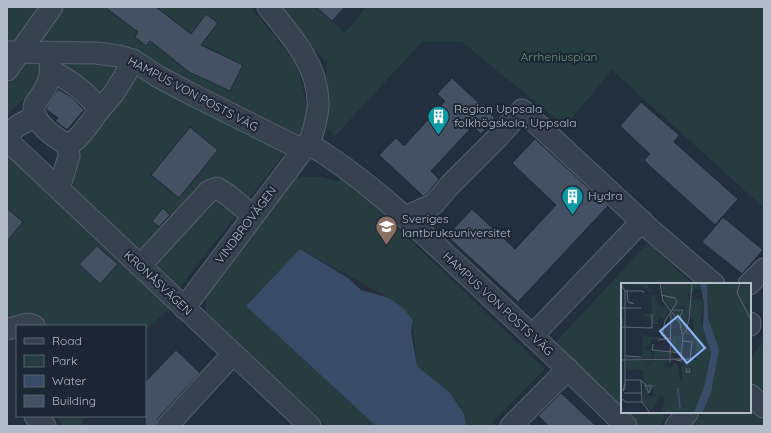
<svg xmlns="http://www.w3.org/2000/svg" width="771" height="433" viewBox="0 0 771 433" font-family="Quicksand,sans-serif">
<rect width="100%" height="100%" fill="#242f3e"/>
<!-- green -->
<path fill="#263c3f" d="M7 7H251L297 65 308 111 299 142 185 85 135 51 100 99 58 63 7 116Z
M278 7H316L345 33 366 7H764V208L612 70 565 126 462 42H422L335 136 326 128 327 63Z
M133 73 286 151 180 287 139 251 73 187 76 151Z
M7 153 95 232 169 309 145 331V326H22L7 313Z
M343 176 545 369 489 426H466L464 414 450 393 417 366 412 320 389 298 300 249 246 306 376 426H326L206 311V295L297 177H322L337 182Z
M648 243 693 284H622V411L554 344Z
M764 341V426H691L703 412H750V358Z
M623 412H671L659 426H637Z
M55 416H85L82 426H63Z"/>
<!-- water -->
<path fill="#394c67" d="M300 249 348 278 361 290 389 298 403 308 413 320 411 332 417 366 450 393 464 414 466 426H376L246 306Z"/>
<!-- building -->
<path fill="#455162" stroke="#1f2835" d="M105 7H156L191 34 206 14 218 23 201 45 243 65 230 91 189 72 150 41 146 46 135 37 138 32Z
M316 7H345L332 21Z
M452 78 495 118 481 134 473 126 431 171 439 179 427 194 423 196 379 155 396 138 404 146 445 101 437 94Z
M58 89 73 98 84 110 67 130 55 121 58 118 46 109Z
M641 102 679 135 674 142 738 199 715 225 651 167 644 160 650 154 620 126Z
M190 127 218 150 179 198 151 175Z
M535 139 608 206 518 302 447 236 472 209 515 249 556 205 512 163Z
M7 208 23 222 7 241Z
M163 208 170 215 159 227 152 221Z
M723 217 763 250 742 274 702 242Z
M97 246 118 264 100 284 79 264Z
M176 350 200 373 158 418 155 426H145V382Z
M561 393 596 426H549L538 416Z"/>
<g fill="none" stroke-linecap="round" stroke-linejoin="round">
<defs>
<path id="minor" d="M7 52 96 53 119 56 133 60 157 76 189 93 303 150
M47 52C53 69 51 79 42 94 40 97 37 101 35 104 28 120 57 139 68 145 76 141 81 135 86 128 89 124 95 118 96 113 100 99 64 77 53 72L51 68
M7 70 52 7
M96 114 114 93 124 77 133 60
M7 134 19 125 36 116
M7 140 310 426
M309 144C364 177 412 223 459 267 515 319 571 372 626 426
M59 189 69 156 68 145
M405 217 434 204 449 186 499 136 522 110 652 231 714 284
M140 266 209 191 217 188 228 195 253 216
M749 284 764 269
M184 308 303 150C311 142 314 131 316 119 317 113 319 107 318 101 317 63 290 35 268 7
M750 323V325
M20 326 28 324 34 326
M532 336 642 221
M750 395 764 407
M35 416 45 426
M167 426 233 354
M511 426 568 369
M676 426 688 412"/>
</defs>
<!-- minor casing -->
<use href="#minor" stroke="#565f6c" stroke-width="23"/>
<!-- minor -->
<use href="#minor" stroke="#38414e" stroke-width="21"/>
<defs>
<path id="minor-bridge" d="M7 329 17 327"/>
</defs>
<!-- minor-bridge casing -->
<use href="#minor-bridge" stroke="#565f6c" stroke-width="23" stroke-linecap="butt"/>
<!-- minor-bridge -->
<use href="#minor-bridge" stroke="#38414e" stroke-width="21"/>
</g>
<!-- icons -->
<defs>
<symbol id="building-pin" viewBox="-11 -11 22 30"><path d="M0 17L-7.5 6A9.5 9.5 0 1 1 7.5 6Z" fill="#0f9aa8" stroke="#1d2633"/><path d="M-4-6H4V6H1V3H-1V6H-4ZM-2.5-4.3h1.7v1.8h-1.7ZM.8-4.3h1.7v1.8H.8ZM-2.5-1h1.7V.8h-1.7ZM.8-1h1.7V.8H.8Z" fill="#fff"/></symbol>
<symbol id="university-pin" viewBox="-11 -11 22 30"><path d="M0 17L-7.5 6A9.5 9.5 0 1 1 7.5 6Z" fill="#8d6e63" stroke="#1d2633"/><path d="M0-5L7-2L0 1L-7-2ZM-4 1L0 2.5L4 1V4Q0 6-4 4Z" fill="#fff"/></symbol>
</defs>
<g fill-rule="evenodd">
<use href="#building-pin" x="426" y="104" width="25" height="34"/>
<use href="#building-pin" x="560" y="184" width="25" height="34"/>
<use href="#university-pin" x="374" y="214" width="25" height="34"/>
</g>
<g text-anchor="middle" stroke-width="4" stroke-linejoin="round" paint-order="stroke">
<!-- park labels -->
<g font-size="12" fill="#6b9a76" stroke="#1d2633">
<text x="559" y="61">Arrheniusplan</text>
</g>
<!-- street labels -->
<g font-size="12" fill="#b4bcc9" stroke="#1d2633">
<text transform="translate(193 94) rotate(28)" y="4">HAMPUS VON POSTS VÄG</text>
<text transform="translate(246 225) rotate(-53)" y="4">VINDBROVÄGEN</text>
<text transform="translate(158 283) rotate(43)" y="4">KRONÅSVÄGEN</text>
<text transform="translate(498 304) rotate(43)" y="4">HAMPUS VON POSTS VÄG</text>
</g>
<!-- poi labels -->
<g font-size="12" fill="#b4bcc9" stroke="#1d2633" text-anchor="start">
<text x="454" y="113">Region Uppsala<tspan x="454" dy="14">folkhögskola, Uppsala</tspan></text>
<text x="588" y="200">Hydra</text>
<text x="402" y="223">Sveriges<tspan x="402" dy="14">lantbruksuniversitet</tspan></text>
</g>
</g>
<!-- overview -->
<g transform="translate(621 283)">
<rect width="130" height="130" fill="#242f3e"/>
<path d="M29 0 27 5 31 7V10L21 3 4 1ZM40 0H130V130H41L44 115 40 113 41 109 31 128 22 120V114L32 113 33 101 26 113H23L22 87H6L5 78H30L23 85 30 81 31 77H48V79H44L43 83 53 84V80L57 81 59 98H61V77H75V61H71L70 52H63L66 44 68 49 73 48 72 36 68 35 70 17 80 16 83 21 80 37 90 70 86 90 89 94 94 66 85 41 83 6H73L71 10H66L69 19 65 48 61 50 59 41 52 37 51 28 62 27 63 29V25L62 22 54 26 45 22ZM34 11 37 23 45 24 47 27 44 36 37 34V41H31V37L27 36V32L23 34V31H31L30 13ZM60 52 61 69 54 68 58 61 57 54 54 68H50L51 53ZM22 53 42 55 30 57 28 63 24 64V67L31 69 30 75 6 76V73L21 74ZM33 68 48 69V75H32Z" fill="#263c3f"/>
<path d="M79 0H86L87 35 98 66 90 110 81 130H73L84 101 90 70 82 45 83 21Z" fill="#394c67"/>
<path fill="none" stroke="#394c67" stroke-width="2" d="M57 105 59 126"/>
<path fill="none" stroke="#5e6776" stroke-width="1" d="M39 0 42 18 59 40 61 51M119 0 116 10 130 37M0 1 4 8V106L2 108 4 100M4 8H22L23 10M6 8 7 19 13 21M40 12 54 15 56 19 44 38 41 53M0 25H20M51 27H62L58 36M0 44 31 45V31M0 51 1 36M62 51 65 48 68 36 71 0M37 57 50 55M32 61 31 67 61 70M4 73 20 74M0 77 69 76 71 59 62 58M55 77 60 78 62 51M49 79 50 31M66 85 65 89H69L68 85M4 97H20L26 103H33M20 97 21 119M24 102 28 110 30 104M3 110H20M2 116 4 119H21M21 119 29 130"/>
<path fill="#8ab4f8" fill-opacity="0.15" stroke="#8ab4f8" stroke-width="2" d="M57 33 84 65 66 80 39 48Z"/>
<rect width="130" height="130" fill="none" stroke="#b4bcc9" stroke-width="2"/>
</g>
<!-- border -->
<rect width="771" height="433" fill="none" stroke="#b4bcc9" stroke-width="16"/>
<!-- legend -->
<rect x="16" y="325" width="130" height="92" fill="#1d2633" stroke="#59626f"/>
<rect x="24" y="338" width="20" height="6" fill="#38414e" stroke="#59626f"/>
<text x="52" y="345" font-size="12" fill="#b4bcc9">Road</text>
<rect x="24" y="355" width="20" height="12" fill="#263c3f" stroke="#59626f"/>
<text x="52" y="365" font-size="12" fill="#b4bcc9">Park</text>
<rect x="24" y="375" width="20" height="12" fill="#394c67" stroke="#59626f"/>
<text x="52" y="385" font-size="12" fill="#b4bcc9">Water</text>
<rect x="24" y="395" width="20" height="12" fill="#455162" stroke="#59626f"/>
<text x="52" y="405" font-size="12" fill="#b4bcc9">Building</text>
</svg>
